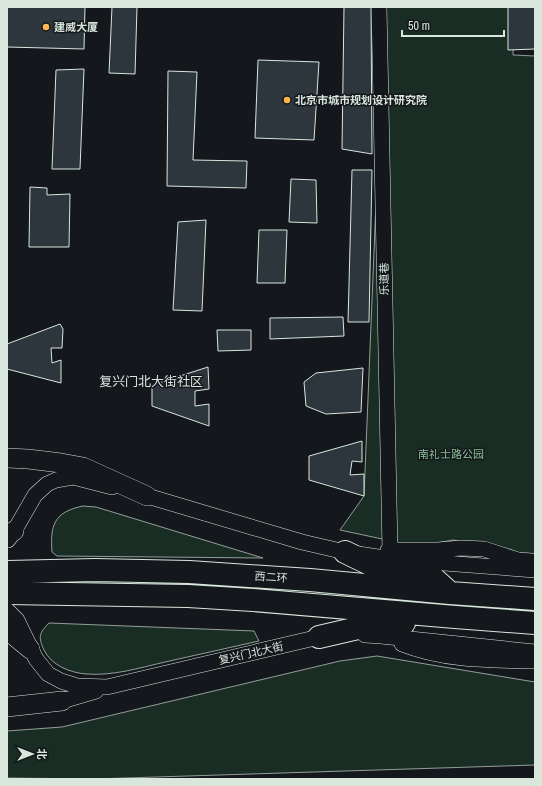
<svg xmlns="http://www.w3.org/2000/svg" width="542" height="786" viewBox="0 0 542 786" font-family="'Archivo Narrow','Noto Sans SC',sans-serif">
<rect width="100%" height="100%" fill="#14181c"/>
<!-- green -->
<path fill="#1a2d24" stroke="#939e99" d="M384 7H514L513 55 535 56V557L493 547 453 540 427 545 401 543 340 530 364 496Z
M83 506 96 507 263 558 57 556 52 552C50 525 54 512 83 506Z
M49 623 254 631 259 641C228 648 196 655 165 662 139 668 113 676 87 674 70 673 51 665 44 650 38 637 39 633 49 623Z
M377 656 535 682V765L93 779 7 778V731L62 727 340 661Z"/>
<!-- building -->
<path fill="#2c363c" stroke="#d8e6dc" d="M7 7H85L84 49 7 47Z
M112 7H137L135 74 109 73Z
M344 7H371L372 154 342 149Z
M508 7H535V49L508 50Z
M258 60 319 62 314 140 255 138Z
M84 69 80 169H52L56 70Z
M168 71 197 72 193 160 247 161 246 188 167 186Z
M352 170H372L369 322H348Z
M291 179 316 180 317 223 289 222Z
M30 187 47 188V195L70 194 69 247H29Z
M206 220 202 311 173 310 178 222Z
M259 230H287L285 283H257Z
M343 317 344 336 270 339V318Z
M60 324 63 329 62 348H51L52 363 61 360V383L7 369V344Z
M217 330H251V350L218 351Z
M208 367 209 389 195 391V406L209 404V426L152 406V385Z
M363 368 361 412 326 414 306 406 304 382 316 373Z
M362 441V462L352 461 350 475 364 474V496L309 480V456Z"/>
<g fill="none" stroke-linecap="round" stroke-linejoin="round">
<defs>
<path id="minor" d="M379 7 390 550
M137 493 302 542 345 552 391 559 535 570
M8 540 13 533 35 495 47 484 56 480 73 477 112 487
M388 550H438L461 548 484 549 518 560 532 561
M7 610 17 620 36 659 48 674 61 681 77 686 107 687 319 637H328
M365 635 381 636 535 652
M402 644C446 661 489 660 535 661
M62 701 96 691"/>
<path id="major" d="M7 458 28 459 61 463 83 467 147 496
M7 535 14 531
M7 630 30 649
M7 707 62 701"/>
<path id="highway" d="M345 552 380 569 402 573 430 575 450 593
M7 572 95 570 189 572 310 580 450 593 535 599
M7 593 188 596 253 600 455 617 535 623
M319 637 358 628 404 623"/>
</defs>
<!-- minor casing -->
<use href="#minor" stroke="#d8e6dc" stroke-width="16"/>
<!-- major casing -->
<use href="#major" stroke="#d8e6dc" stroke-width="20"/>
<!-- highway casing -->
<use href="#highway" stroke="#d8e6dc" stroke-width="24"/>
<!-- minor -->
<use href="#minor" stroke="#14181c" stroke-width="15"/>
<!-- major -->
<use href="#major" stroke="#14181c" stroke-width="19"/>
<!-- highway -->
<use href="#highway" stroke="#14181c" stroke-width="22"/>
</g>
<!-- markers -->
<g fill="#ffb74d" stroke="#14181c" stroke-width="1.5">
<circle cx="46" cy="27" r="4"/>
<circle cx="287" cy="100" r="4"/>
</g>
<g text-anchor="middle" stroke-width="3" stroke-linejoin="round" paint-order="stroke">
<!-- poi labels -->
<g font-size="11" font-weight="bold" fill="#d8e6dc" stroke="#14181c" text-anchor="start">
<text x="54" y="31">建威大厦</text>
<text x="295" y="104">北京市城市规划设计研究院</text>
</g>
<!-- street labels -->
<g font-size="11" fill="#d8e6dc" stroke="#14181c">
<text transform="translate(384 279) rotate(-91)" y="4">乐道巷</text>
<text transform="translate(271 577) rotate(4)" y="4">西二环</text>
<text transform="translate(251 653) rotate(-13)" y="4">复兴门北大街</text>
</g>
<!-- park labels -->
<g font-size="11" fill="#8ac095" stroke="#14181c">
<text x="451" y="458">南礼士路公园</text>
</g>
<!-- quarter labels -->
<g font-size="13" fill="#d8e6dc" stroke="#14181c">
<text x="151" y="386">复兴门北大街社区</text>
</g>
</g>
<!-- border -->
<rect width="542" height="786" fill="none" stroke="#d8e6dc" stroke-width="16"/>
<!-- north arrow -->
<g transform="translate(32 754) rotate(90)" stroke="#14181c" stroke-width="3" paint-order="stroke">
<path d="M0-3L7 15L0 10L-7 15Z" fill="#d8e6dc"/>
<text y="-6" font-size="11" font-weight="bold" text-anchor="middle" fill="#d8e6dc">北</text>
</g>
<!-- scale -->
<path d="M402 30v6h102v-6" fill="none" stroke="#d8e6dc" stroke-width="2"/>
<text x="408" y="30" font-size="12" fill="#d8e6dc" stroke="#14181c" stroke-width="3" paint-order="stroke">50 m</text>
</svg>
